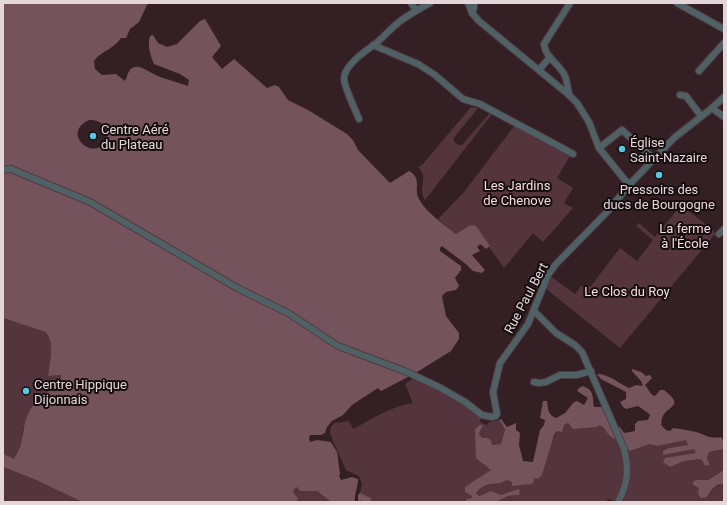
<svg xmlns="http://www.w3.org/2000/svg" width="727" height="505" viewBox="0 0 727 505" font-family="Roboto,sans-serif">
	<rect width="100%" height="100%" fill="#331f24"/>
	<g fill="#54353e">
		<path d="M 471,107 L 478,108 L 453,139 C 455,143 457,145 462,145 L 490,113 L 492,114 L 425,200 C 419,189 424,187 423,176 C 423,173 420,169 418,167 L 422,165 Z"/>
		<path d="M 515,125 L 571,154 L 557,178 L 573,188 L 564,203 L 573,208 L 543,242 L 533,233 L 504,268 L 489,247 L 490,246 L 470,225 L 456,234 L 438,219 L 464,192 Z"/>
		<path d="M 681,205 L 714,231 L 715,234 L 620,348 L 545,288 L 550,276 L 575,294 L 581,286 L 591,286 L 620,248 L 637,261 L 653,240 L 636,226 L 639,223 L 655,237 Z"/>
		<path d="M 3,318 L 45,332 C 56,343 49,362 48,376 L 61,375 L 61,379 L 56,386 L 42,396 L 36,404 L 23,429 L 22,441 L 14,460 L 3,454 Z"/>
		<path d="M 412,379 L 415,379 L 453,396 L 481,418 L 480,422 L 487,425 L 489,422 L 499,420 L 505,429 L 501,444 L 492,445 L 482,438 L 479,434 L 482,428 L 475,429 L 491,470 L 465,492 L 472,496 L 472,498 L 466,499 L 466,502 L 372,502 L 371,498 L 360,493 L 362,484 L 359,476 L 346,470 L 333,441 L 330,432 L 331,427 L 334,423 L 349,421 L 353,429 C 372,419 391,406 413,403 L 405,384 Z"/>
		<path d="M 568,423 L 570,426 L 600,424 L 605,426 L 611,438 L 615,436 C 626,462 627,471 617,499 L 615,501 L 608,499 L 606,502 L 496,502 L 508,496 L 519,495 L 518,489 L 501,495 L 491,491 L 479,496 L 476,493 C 489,478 494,488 507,480 L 512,482 L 512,486 L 523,484 L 528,484 L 535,478 L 542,475 C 547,459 550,430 568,423 Z"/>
		<path d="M 684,440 L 686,440 L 688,445 L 669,448 L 694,449 L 697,453 L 666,458 L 670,466 L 684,461 L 698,458 L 702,460 L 705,466 L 710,465 L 707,458 L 709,452 L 724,449 L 724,470 L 708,480 L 696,480 L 693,485 L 699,487 L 707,497 L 714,487 L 722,484 L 724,486 L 724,502 L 624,502 L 622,501 L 626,448 L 631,451 L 650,444 L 657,446 Z"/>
		<path d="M 3,467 L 91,502 L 3,502 L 8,492 L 3,501 Z"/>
		<path d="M 295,487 L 300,491 L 317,491 L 331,502 L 297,502 L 298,498 L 293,492 Z"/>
	</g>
	<g fill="#75535c" fill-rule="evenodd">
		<path d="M 3,3 L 148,3 L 139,22 L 130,29 L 126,38 L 121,38 C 114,49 101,51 94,61 L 95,69 L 102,75 L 116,74 L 125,81 C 128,75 128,68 135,67 C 141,66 145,70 150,72 C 162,79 175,81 188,86 L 189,80 L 180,74 L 154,64 C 150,55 147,45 150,36 L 153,35 L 158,43 L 167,47 L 177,44 L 200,21 L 205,19 L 221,46 L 212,57 L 222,69 L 234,59 L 267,88 L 275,85 L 279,87 L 288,100 L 308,110 L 347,134 L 353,140 L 358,150 L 390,183 L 409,171 C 423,179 413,189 419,199 C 426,213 444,224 456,234 L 470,225 L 476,226 L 490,246 L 486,249 L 480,244 L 477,247 L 480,251 L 472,255 L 485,270 L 482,273 L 473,271 L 467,265 L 442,246 L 440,248 L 440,251 L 461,266 L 461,270 L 455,278 L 459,286 L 456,290 L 446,292 L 442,296 L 446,316 L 459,333 L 459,339 L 451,351 L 414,374 L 381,391 L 378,388 L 352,405 L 343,415 L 332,421 L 327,427 L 325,433 L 321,435 L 310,435 L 309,439 L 310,442 L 317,440 L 331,442 L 337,452 L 340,474 L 339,476 L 341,480 L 352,477 L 358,479 C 358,488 354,493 355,502 L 331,502 L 317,491 L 300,491 L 296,487 L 293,492 L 298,498 L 297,502 L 83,502 L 36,480 L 3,467 L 3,454 L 14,459 C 17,453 21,446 22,439 C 24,430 24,421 29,412 C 35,399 52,391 61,379 L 61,375 L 48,376 C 49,362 56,343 45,332 L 3,318 ZM 89,120 C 100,119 110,127 106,139 C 97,164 59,134 89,120 Z"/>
		<path d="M 632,369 L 641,372 L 646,376 L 650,375 L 652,378 L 645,385 L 652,395 L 655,396 L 660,390 L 664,390 C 686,407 667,405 662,418 C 661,421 662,423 661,425 L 666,430 L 670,431 L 673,428 C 681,429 688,430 696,432 C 707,435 708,439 721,437 L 724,442 L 724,449 L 709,452 L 707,458 L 710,465 L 705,466 L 702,460 L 698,459 L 684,461 L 670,467 L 663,462 L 665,458 L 696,453 L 694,449 L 663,455 L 663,451 L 669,448 L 688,445 L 686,440 L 657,446 L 650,444 L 630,451 L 626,448 L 618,429 L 619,426 L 624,433 L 635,431 L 635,424 L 638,421 L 648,420 L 650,415 L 648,413 L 638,406 L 626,409 L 623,407 L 620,402 L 626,399 L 626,392 L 601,379 L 597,374 C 607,373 620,384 629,388 L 636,385 L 643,386 L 641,381 L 632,371 Z"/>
		<path d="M 583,386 C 595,391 592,396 594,407 L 603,407 L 615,436 L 615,439 C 607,437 607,428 600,425 L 596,427 L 573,429 L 568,423 L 564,425 L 562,432 L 557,431 L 554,435 L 542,475 L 538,479 L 535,478 L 532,484 L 512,486 L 512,482 L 507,480 C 494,488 489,478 476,493 L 479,496 L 491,491 L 501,495 L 518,489 L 520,491 L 519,495 L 508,496 L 496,502 L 466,502 L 466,499 L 472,498 L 472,496 L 465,492 L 465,487 L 491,470 L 476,458 L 475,429 L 480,425 L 483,425 L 479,434 L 482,438 L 487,438 L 491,440 L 492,445 L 501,444 L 505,429 L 499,420 L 501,419 L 507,427 L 516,423 L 516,430 L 520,433 L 519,445 L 523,461 L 533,462 L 540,430 L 544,425 L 545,420 L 540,418 L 543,401 L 547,401 C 548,409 548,415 556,418 L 565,413 L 574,402 L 577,401 L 584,405 L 588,398 L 577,391 L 579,388 Z"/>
		<path d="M 724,470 L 724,486 L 722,484 C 713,485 711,491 707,497 L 701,498 L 698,494 L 699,488 L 693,485 L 693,482 L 696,480 L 708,480 Z"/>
		<path d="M 360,493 L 371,498 L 372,502 L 358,502 L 358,495 Z"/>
	</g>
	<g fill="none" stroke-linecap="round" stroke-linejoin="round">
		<g stroke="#4f3c41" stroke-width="8">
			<g id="minor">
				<path d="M 411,3 L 416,10"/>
				<path d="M 468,3 L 472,13 L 479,21 L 569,95 L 577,103 L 589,122 L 599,148 L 629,185"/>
				<path d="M 677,3 L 724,29"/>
				<path d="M 472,13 L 474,8 L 474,3"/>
				<path d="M 373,45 L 418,64 L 435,75 L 463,99 L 480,104 L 566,150 L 573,154"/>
				<path d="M 539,70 L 550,57"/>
				<path d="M 699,71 L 724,43"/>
				<path d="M 569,95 C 568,89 567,81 565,76 C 560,64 545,58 544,44 L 570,3"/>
				<path d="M 680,95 L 686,96 L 701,116"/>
				<path d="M 712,108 L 724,117"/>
				<path d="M 359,119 C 355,109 345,89 344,79 C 344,66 365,51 374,45 C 383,38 390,29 399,22 C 408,15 419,9 430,3"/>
				<path d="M 599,148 L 622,130 L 654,159"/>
				<path d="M 3,170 L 11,169 L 90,202 L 239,289 L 288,313 L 338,346 L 407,372 L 439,387 L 465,402 L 482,415 L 492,417 L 496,416 L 497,414 L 493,392 L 500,363 L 528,324 L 548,275 L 556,264 L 608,211 L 629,185 L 674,138 L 712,108 L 724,97"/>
				<path d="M 719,234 L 724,229"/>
				<path d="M 534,311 L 556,333 L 575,345 L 582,352 L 624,449 C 629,470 628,483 618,502"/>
				<path d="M 534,382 L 539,383 L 546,382 L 560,375 L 577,375 L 591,371"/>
			</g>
		</g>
		<use href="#minor" stroke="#506165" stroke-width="6"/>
	</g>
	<g fill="#56c9e1" stroke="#150c0e" stroke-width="1.5">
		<circle cx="93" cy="136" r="4"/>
		<circle cx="622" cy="149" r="4"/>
		<circle cx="659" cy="175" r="4"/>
		<circle cx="26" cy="391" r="4"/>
	</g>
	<g text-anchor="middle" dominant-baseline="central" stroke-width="4" stroke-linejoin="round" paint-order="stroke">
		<g font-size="13" fill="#e5d6da" stroke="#150c0e" text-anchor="start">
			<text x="101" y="129">Centre Aéré<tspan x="101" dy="15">du Plateau</tspan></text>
			<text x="630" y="142">Église<tspan x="630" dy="15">Saint-Nazaire</tspan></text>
			<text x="659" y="189" text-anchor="middle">Pressoirs des<tspan x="659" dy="15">ducs de Bourgogne</tspan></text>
			<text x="34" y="384">Centre Hippique<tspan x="34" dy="15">Dijonnais</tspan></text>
		</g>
		<g font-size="13" fill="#f7dce2" stroke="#150c0e">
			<text x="517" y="185">Les Jardins<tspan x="517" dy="15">de Chenove</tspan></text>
			<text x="685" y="228">La ferme<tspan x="685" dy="15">à l'École</tspan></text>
			<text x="627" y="291">Le Clos du Roy</text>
		</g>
		<g font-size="13" fill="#e5d6da" stroke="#150c0e">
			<text transform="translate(526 298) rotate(-62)">Rue Paul Bert</text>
		</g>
	</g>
	<rect width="727" height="505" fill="none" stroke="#e5d6da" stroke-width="8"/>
</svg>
